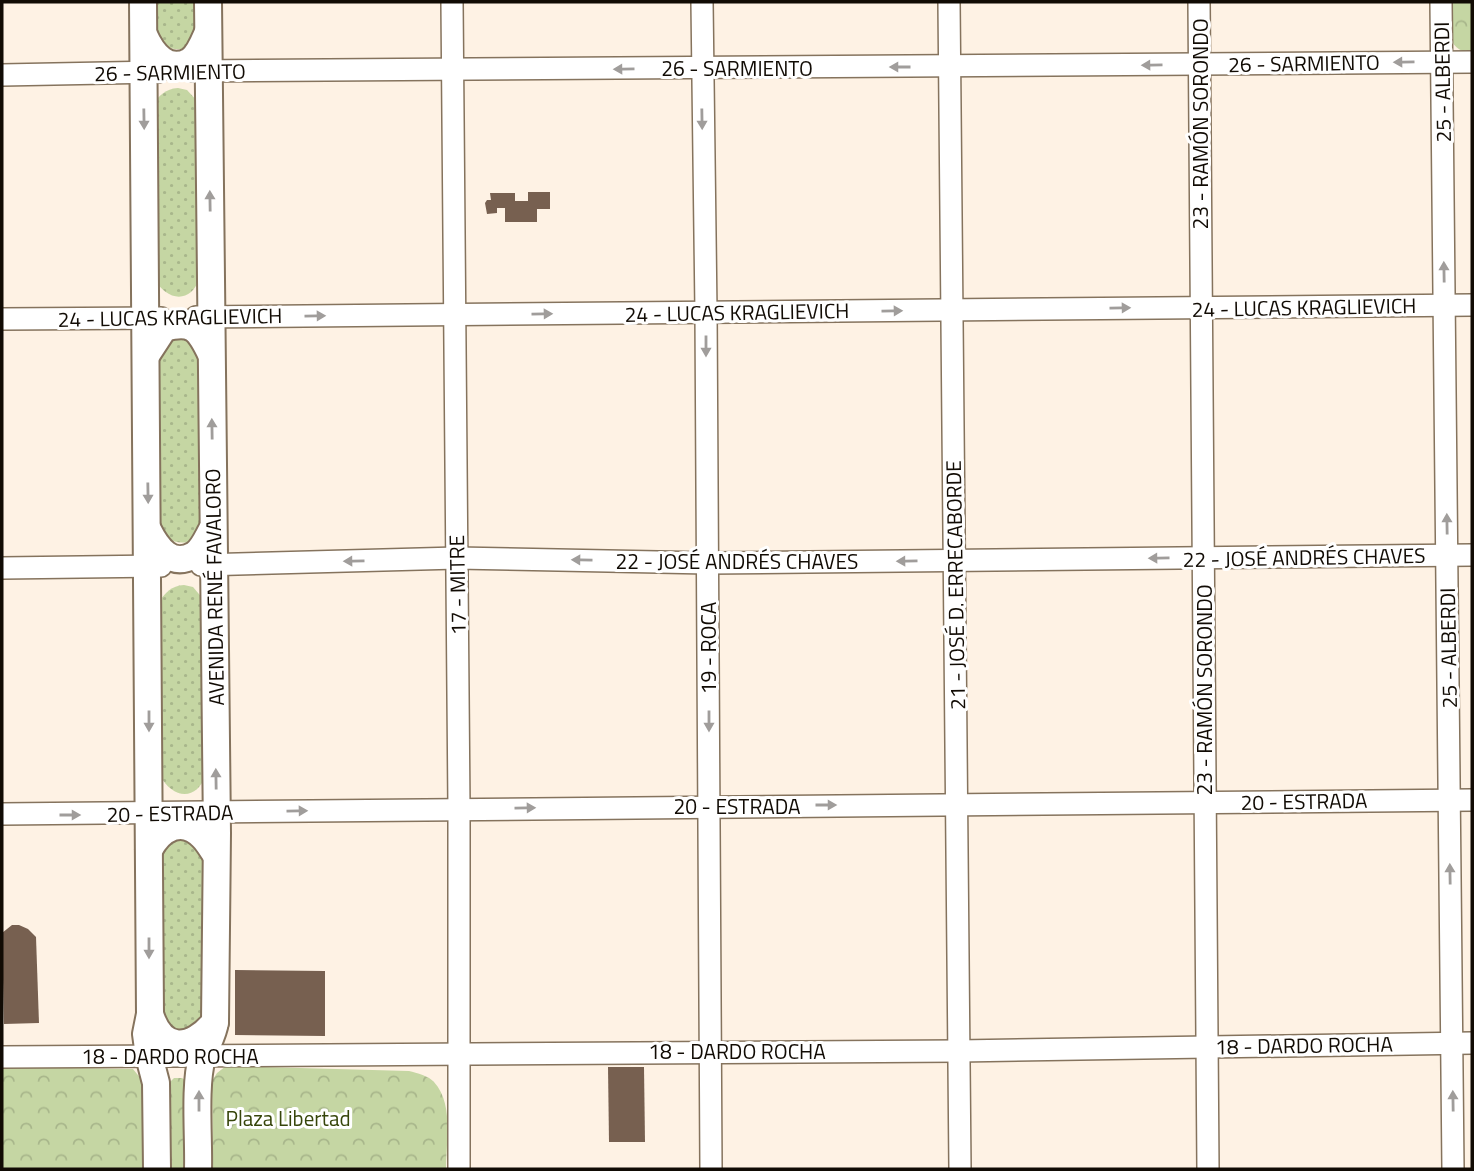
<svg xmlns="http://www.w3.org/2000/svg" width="1474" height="1171" viewBox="0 0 1474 1171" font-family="'Titillium Web',sans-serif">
	<defs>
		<pattern id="grass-dots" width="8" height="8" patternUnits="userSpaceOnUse" patternTransform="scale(1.75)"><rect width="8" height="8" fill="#c5d6a3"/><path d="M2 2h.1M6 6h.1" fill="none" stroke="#a8b68b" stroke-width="1.8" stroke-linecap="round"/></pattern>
		<pattern id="forest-crowns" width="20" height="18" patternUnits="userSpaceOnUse" patternTransform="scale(1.75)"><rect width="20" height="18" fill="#c5d6a3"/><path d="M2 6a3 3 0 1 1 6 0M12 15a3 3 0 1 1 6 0" fill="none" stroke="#a8b68b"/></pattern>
	</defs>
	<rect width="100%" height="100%" fill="#fef2e4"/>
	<g fill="url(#grass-dots)">
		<path d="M 153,2 L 199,2 L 199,31 L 189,48 C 174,52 158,47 153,30 C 151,22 153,10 153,2 Z"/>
		<path d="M 178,88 L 187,90 L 198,102 L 200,277 C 191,305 166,301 154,278 L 152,105 C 160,95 165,89 178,88 Z"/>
		<path d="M 182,335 L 202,350 L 204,524 L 193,541 C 174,546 168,539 157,525 L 156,352 L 163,342 Z"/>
		<path d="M 184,585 L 193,587 L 204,600 L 206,774 C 197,802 172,799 160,775 L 158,603 C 166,592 171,586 184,585 Z"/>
		<path d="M 183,835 L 204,849 L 205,1024 L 188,1036 L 163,1027 L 157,852 L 164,842 Z"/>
	</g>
	<g fill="url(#forest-crowns)">
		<path d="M 1449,2 L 1472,2 L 1472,53 C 1443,50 1450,25 1449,2 Z"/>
		<path d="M 226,1066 L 409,1071 C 417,1073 429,1076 434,1082 C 454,1104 446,1142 446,1169 L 213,1169 L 212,1081 L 217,1073 Z"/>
		<path d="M 2,1067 L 133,1069 L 146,1085 L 145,1169 L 2,1169 Z"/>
		<path d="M 174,1078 L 182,1078 L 188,1082 L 189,1169 L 168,1169 L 169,1083 Z"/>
	</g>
	<g fill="#776050">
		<path d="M 528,192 L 550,192 L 550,209 L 537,209 L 537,222 L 505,222 L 505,208 L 497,208 L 497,213 L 487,214 L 485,203 L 487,200 L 491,200 L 490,193 L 515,193 L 515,201 L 528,201 Z"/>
		<path d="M 12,925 L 19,925 L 28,929 L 36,937 L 39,1023 L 4,1024 L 2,933 Z"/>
		<path d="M 235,970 L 325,971 L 325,1036 L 235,1035 Z"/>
		<path d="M 608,1067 L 644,1067 L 645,1142 L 609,1142 Z"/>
	</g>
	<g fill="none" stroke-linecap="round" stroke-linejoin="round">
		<g stroke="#85735d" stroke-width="24">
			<g id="minor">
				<path d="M 452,2 L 459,809 L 459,1169"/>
				<path d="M 702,2 L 706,312 L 711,1169"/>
				<path d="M 949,2 L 960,1169"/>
				<path d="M 1199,2 L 1208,1169"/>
				<path d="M 1441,2 L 1453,1169"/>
				<path d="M 193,71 L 1472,62"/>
				<path d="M 2,75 L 158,72"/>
				<path d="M 196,317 L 1472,305"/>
				<path d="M 2,319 L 161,318"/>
				<path d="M 201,565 L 457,558 L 708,563 L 1472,555"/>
				<path d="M 2,568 L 161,566"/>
				<path d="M 2,814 L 1472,800"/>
				<path d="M 2,1057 L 959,1051 L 1472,1043"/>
			</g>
		</g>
		<g stroke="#85735d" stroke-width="30">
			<g id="major">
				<path d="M 143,2 L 150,1014 L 146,1034 L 149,1056 L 156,1083 L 157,1169"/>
				<path d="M 144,35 C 152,53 167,74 190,61 C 199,55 204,41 208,32"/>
				<path d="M 147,354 L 164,328 C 193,320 199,329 211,354"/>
				<path d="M 148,530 C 157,548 171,568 194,555 C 203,550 208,536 213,528"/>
				<path d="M 149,850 C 160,829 182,815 203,837 C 208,842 212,849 216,855"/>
				<path d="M 150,1014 C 162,1053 191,1051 215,1022"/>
				<path d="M 198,1169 C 199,1139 194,1085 202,1058 C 206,1045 213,1036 215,1022 L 217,833 L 208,2"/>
			</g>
		</g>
		<use href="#minor" stroke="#fff" stroke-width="21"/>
		<use href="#major" stroke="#fff" stroke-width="26"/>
	</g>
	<defs><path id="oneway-solid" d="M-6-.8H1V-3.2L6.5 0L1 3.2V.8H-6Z" transform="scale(1.75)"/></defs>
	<g fill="#a09d9b">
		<use href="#oneway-solid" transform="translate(1404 62) rotate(179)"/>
		<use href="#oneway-solid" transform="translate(1152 65) rotate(179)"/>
		<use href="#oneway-solid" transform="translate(900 67) rotate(180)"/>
		<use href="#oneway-solid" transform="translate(624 69) rotate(179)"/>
		<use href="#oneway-solid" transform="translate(144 119) rotate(89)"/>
		<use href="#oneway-solid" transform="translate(702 119) rotate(89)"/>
		<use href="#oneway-solid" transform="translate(210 201) rotate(-91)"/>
		<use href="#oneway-solid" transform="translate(1444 272) rotate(-91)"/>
		<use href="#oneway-solid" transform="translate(1120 308) rotate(-1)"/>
		<use href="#oneway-solid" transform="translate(892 311) rotate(-1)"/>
		<use href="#oneway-solid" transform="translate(542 314) rotate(-1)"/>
		<use href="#oneway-solid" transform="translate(315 316) rotate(-1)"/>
		<use href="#oneway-solid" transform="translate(706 346) rotate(90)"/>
		<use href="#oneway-solid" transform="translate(212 429) rotate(-91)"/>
		<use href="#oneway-solid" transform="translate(148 493) rotate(89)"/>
		<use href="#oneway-solid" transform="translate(1447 524) rotate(-91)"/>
		<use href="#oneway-solid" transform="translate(1159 558) rotate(179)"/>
		<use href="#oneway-solid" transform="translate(582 560) rotate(-179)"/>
		<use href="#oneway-solid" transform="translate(354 561) rotate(179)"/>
		<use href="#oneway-solid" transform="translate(907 561) rotate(179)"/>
		<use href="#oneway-solid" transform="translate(149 721) rotate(90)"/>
		<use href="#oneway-solid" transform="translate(709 721) rotate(90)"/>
		<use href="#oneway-solid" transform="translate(216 779) rotate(-91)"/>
		<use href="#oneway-solid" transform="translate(826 805)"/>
		<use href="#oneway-solid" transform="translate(525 808) rotate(-1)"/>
		<use href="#oneway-solid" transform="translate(297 811) rotate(-1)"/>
		<use href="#oneway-solid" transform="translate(70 815)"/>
		<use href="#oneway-solid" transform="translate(1450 874) rotate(-91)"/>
		<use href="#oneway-solid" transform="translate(149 948) rotate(90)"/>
		<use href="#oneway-solid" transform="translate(199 1101) rotate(-90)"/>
		<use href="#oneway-solid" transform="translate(1453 1101) rotate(-91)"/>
	</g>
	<g text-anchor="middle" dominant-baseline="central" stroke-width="6" stroke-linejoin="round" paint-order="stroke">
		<g font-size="21" fill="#110b04" stroke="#fff">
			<text transform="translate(1304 63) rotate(-1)">26 - SARMIENTO</text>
			<text x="737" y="68">26 - SARMIENTO</text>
			<text transform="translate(170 72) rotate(-1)">26 - SARMIENTO</text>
			<text transform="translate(1442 82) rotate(-91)">25 - ALBERDI</text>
			<text transform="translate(1200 124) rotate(-90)">23 - RAMÓN SORONDO</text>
			<text transform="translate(1304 307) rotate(-1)">24 - LUCAS KRAGLIEVICH</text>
			<text transform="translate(737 312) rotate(-1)">24 - LUCAS KRAGLIEVICH</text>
			<text transform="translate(170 317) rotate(-1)">24 - LUCAS KRAGLIEVICH</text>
			<text transform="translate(1304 557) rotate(-1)">22 - JOSÉ ANDRÉS CHAVES</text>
			<text x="737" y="561">22 - JOSÉ ANDRÉS CHAVES</text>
			<text transform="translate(457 585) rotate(-91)">17 - MITRE</text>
			<text transform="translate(955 585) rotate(-91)">21 - JOSÉ D. ERRECABORDE</text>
			<text transform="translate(214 587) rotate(-91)">AVENIDA RENÉ FAVALORO</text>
			<text transform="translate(708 648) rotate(-90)">19 - ROCA</text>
			<text transform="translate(1448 648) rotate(-91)">25 - ALBERDI</text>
			<text transform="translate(1204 690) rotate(-90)">23 - RAMÓN SORONDO</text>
			<text transform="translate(1304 801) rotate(-1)">20 - ESTRADA</text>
			<text x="737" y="806">20 - ESTRADA</text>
			<text transform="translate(170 813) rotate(-1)">20 - ESTRADA</text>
			<text transform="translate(1304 1045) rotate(-1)">18 - DARDO ROCHA</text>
			<text x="737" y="1051">18 - DARDO ROCHA</text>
			<text x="170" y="1056">18 - DARDO ROCHA</text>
		</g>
		<g font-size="21" fill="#36450a" stroke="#fff">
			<text x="288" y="1118">Plaza Libertad</text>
		</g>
	</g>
	<rect width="1474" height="1171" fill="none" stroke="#110b04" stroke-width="7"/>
</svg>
